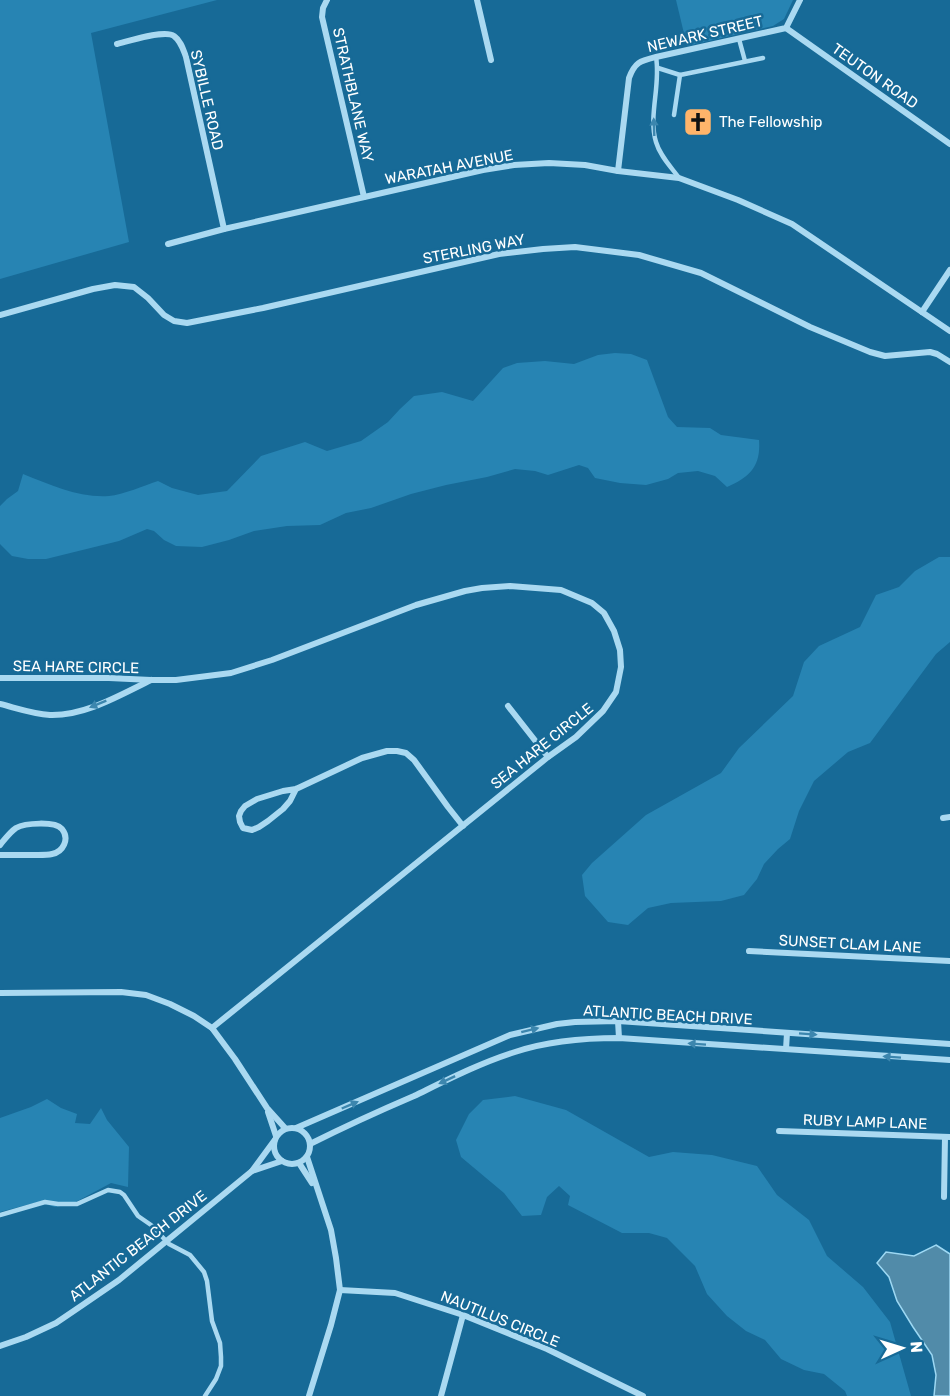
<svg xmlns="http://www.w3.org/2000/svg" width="950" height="1396" viewBox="0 0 950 1396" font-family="Rubik,sans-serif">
	<rect width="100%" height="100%" fill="#176a97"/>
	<g fill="#2784b3">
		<path d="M 0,0 L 217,0 L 91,33 L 129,242 L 0,279 Z"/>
		<path d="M 676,0 L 793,0 L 784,19 L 773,26 L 687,46 Z"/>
		<path d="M 615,353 L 631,354 L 647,360 L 668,417 L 677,427 L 710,428 L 721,435 L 759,440 C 761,466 750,477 727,487 L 715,476 L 698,471 L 678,473 L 668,479 L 646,485 L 620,483 L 595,478 L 588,468 L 579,465 L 548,475 L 535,471 L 515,469 L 487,477 L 446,485 L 411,494 L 371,508 L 346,513 L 320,525 L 287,526 L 254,531 L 229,540 L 202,547 L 176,546 L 164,540 L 154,531 L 147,529 L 119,541 L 46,559 L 28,559 L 12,556 L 0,544 L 0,506 L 7,499 L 18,491 L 23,474 C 51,485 79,498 109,496 C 123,495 145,485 158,481 L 172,488 L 198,495 L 227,491 L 261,456 L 305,442 L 327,451 L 361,441 L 388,422 L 400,409 L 414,396 L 442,392 L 473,401 L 503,368 L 517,363 L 545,361 L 574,364 L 598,355 Z"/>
		<path d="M 939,557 L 950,557 L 950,642 L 936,654 L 870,743 L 848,752 L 814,781 L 799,811 L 790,839 L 778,849 L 764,864 L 757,879 L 744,895 L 721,901 L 671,903 L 648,908 L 628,925 L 608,922 L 585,896 L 582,875 L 592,863 L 646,815 L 721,773 L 739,748 L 793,696 L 804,662 L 819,646 L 860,627 L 876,595 L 899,587 L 915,571 Z"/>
		<path d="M 515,1096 L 566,1110 L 649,1157 L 673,1152 L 712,1155 L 757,1166 L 777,1195 L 809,1220 L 827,1256 L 863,1287 L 890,1322 L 911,1396 L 847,1396 L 845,1391 L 824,1374 L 804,1370 L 781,1359 L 765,1340 L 746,1331 L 727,1316 L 707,1294 L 695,1266 L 667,1238 L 649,1233 L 622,1233 L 568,1205 L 570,1196 L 559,1186 L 547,1197 L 541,1215 L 522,1216 L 504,1193 L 461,1157 L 456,1140 L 469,1114 L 483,1100 Z"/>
		<path d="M 47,1099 L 61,1108 L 77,1114 L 75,1123 L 90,1124 L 101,1108 L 107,1120 L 129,1147 L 128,1187 L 111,1183 L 72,1204 L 55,1207 L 38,1202 L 0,1212 L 0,1118 L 31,1107 Z"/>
	</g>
	<path fill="#518ba9" stroke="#9dd8f3" stroke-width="1.5" d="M 936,1245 L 950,1254 L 950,1396 L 934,1396 L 936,1375 L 932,1355 L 913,1327 L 897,1301 L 889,1277 L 877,1263 L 886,1252 L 914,1256 Z"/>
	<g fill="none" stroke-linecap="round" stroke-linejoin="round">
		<g stroke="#aad9f1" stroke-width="4.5">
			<path d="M 739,39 L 745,61"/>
			<path d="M 656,57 C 661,85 648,116 656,142 C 660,156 671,167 679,178"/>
			<path d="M 658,68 L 680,75"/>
			<path d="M 674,115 L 680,75 L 763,58"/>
			<path d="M 0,1215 L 45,1202 L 58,1204 L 77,1204 L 108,1190 L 120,1192 L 124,1195 L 138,1216 L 151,1225 L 169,1244 L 190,1255 L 204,1272 L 207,1281 L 212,1321 L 220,1343 L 221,1357 L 221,1366 L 216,1379 L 205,1396"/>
		</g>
		<g stroke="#aad9f1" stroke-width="6">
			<path d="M 327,0 L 323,8 L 322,17 L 364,197"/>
			<path d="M 477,0 L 491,60"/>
			<path d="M 786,28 L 950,144"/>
			<path d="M 117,44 C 129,41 165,29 174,36 C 181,41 183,49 186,57 L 224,229"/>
			<path d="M 618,171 L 629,78 C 635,62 640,61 656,57 L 786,28 L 800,0"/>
			<path d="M 168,244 L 224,229 L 483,170 L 514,165 L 549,163 L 585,165 L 618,171 L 679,178 L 738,200 L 792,224 L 950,331"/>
			<path d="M 922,312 L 950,270"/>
			<path d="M 0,315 L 93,289 L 115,285 L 134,287 L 148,298 L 164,315 L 174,321 L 187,323 L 263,308 L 499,254 L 543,249 L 575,247 L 639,255 L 701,273 L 810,327 L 870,352 L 885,356 L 930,352 L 937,354 L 950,362"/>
			<path d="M 0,678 L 109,678 L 151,680 L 176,680 L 231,673 L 272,660 L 416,605 L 465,591 L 482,588 L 510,586 L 561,590 L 592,603 L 604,613 L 614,631 L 620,650 L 621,667 L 616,692 L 603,711 L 576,737 L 548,757 L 212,1028 L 235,1059 L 267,1108 L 285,1128"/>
			<path d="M 0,704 C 16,708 33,714 50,715 C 85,716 120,695 151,680"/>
			<path d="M 508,706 L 548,757"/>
			<path d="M 296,789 L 290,801 L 283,809 L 268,821 L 259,827 L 252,830 L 243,828 L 240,822 L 239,816 L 241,811 L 245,806 L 257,799 L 283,791 L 296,789 L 362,758 L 387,751 L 397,751 L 406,753 L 414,760 L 448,807 L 463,826"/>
			<path d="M 943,818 L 950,817"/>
			<path d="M 0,845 C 5,839 10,832 16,828 C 25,823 55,821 62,829 C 70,839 63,852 52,854 C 48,855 42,855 38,855 C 25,855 13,855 0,855"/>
			<path d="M 749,951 L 950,961"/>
			<path d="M 0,993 L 121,992 L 146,995 L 170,1004 L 194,1016 L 212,1028"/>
			<path d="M 618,1021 L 619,1038"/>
			<path d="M 786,1049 L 787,1033"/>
			<path d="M 268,1112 L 276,1136"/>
			<circle cx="292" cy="1146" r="18"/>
			<path d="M 296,1128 L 510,1035 L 557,1024 L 575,1022 L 618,1021 L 950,1044"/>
			<path d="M 779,1131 L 950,1137"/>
			<path d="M 310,1144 C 344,1127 379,1111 414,1096 C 447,1080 480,1063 515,1052 C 548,1041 583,1038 619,1038 L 950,1060"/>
			<path d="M 307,1157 L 331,1230 L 336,1258 L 340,1290 L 331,1325 L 309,1396"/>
			<path d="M 299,1163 L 312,1183"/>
			<path d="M 252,1171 L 282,1161"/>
			<path d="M 944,1197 L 945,1137"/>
			<path d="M 340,1290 L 395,1293 L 463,1315 L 547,1349 L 643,1396"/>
			<path d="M 0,1346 L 26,1337 L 56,1323 L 84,1304 L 119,1280 L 252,1171 L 274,1141"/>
			<path d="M 441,1396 L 463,1315"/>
		</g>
	</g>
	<defs><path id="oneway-solid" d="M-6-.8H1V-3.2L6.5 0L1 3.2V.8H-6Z" transform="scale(1.5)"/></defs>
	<g fill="#3c86ae">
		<use href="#oneway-solid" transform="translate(654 127) rotate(-92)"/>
		<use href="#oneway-solid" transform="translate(98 704) rotate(158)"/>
		<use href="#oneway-solid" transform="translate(530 1030) rotate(-14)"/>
		<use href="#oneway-solid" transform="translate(808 1034) rotate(4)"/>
		<use href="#oneway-solid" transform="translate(697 1044) rotate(-176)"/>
		<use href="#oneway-solid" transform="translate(892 1057) rotate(-176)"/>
		<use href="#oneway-solid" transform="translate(447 1080) rotate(155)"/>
		<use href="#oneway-solid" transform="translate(350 1105) rotate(-23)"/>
	</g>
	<defs>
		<g id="church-square" transform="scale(1.5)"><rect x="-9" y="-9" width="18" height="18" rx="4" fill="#ffb46a" stroke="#176a97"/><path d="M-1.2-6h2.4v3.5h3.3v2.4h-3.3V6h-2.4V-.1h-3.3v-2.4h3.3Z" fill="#111"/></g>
	</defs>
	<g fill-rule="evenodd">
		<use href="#church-square" x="698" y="122"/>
	</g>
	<g text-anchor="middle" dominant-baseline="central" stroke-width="5" stroke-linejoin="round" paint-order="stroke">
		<g font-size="15" fill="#fff" stroke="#176a97">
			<text transform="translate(705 34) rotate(-13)">NEWARK STREET</text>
			<text transform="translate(875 76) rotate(35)">TEUTON ROAD</text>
			<text transform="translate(353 95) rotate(77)">STRATHBLANE WAY</text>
			<text transform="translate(207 100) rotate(77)">SYBILLE ROAD</text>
			<text transform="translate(449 167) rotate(-11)">WARATAH AVENUE</text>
			<text transform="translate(474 249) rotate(-11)">STERLING WAY</text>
			<text transform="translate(76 667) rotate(1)">SEA HARE CIRCLE</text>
			<text transform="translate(542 746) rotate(-39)">SEA HARE CIRCLE</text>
			<text transform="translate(850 944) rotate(3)">SUNSET CLAM LANE</text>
			<text transform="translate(668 1015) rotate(3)">ATLANTIC BEACH DRIVE</text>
			<text transform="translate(865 1122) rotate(2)">RUBY LAMP LANE</text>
			<text transform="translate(138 1246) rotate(-38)">ATLANTIC BEACH DRIVE</text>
			<text transform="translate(500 1319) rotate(22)">NAUTILUS CIRCLE</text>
		</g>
		<g font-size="15" fill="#fff" stroke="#176a97" text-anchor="start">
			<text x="719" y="122">The Fellowship</text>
		</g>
	</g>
	<g transform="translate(902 1348) rotate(86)" stroke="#176a97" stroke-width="4.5" paint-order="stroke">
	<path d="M0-4.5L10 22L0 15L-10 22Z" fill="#ffffff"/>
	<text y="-9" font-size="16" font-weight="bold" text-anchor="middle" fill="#ffffff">N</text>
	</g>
</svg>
